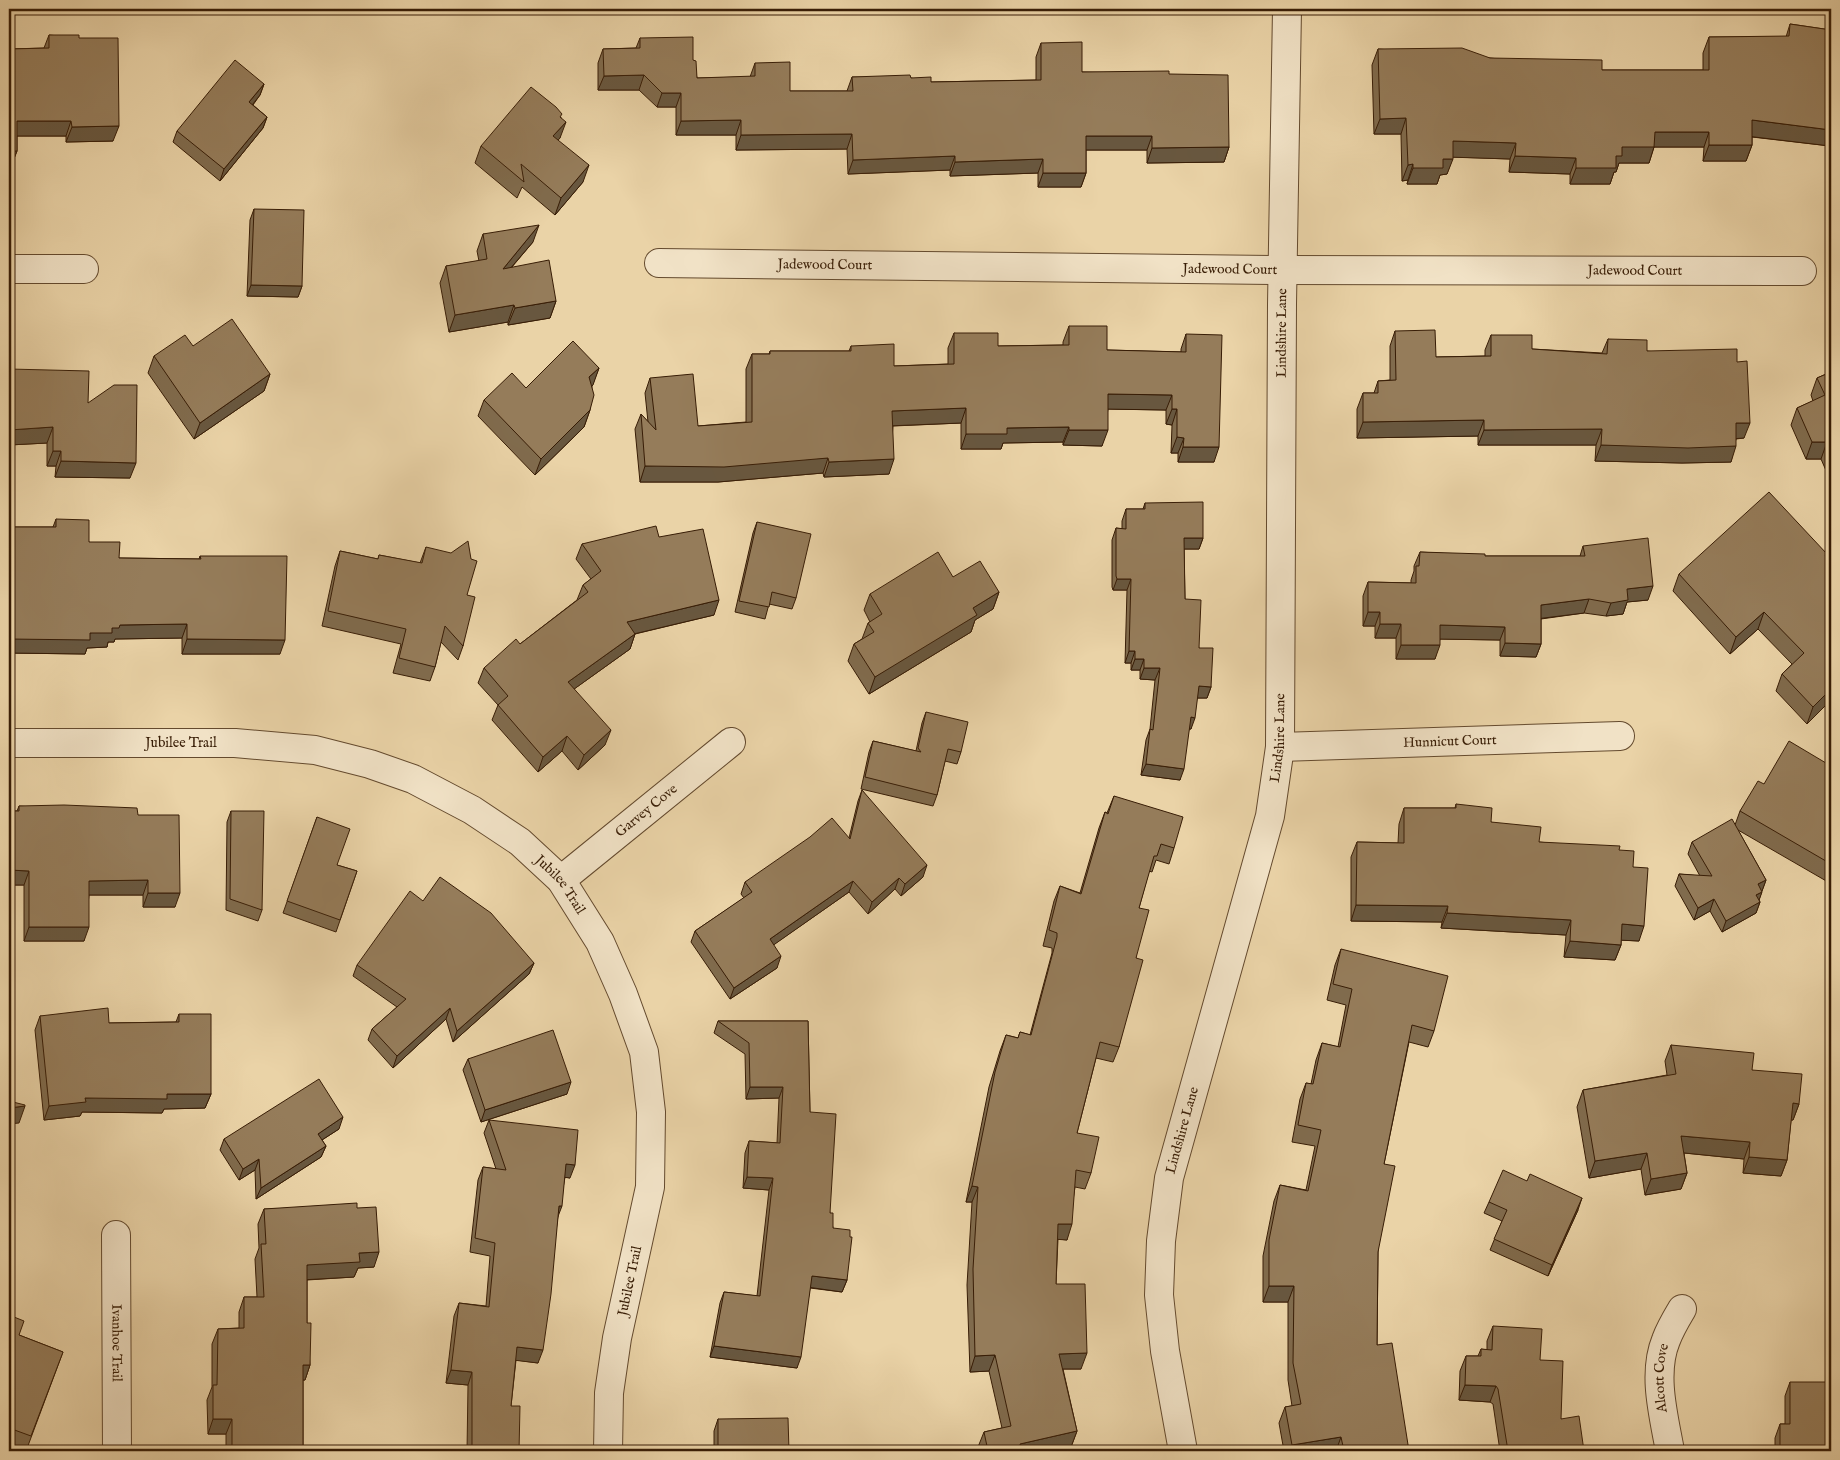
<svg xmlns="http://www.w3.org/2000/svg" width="1840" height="1460" viewBox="0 0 1840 1460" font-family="'IM FELL English',serif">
	<rect width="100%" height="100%" fill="#ead3a7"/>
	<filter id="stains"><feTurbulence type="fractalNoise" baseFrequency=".004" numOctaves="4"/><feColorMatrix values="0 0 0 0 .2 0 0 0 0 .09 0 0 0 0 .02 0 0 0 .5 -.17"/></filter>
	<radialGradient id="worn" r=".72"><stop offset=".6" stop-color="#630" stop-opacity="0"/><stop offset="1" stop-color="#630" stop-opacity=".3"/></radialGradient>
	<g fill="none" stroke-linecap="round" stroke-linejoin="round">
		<g stroke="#644a2e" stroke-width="30">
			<g id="minor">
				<path id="s1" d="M 659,263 L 1283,270 L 1802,271"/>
				<path d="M 9,269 L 84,269"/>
				<path id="s2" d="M 9,743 L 235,743 L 315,750 L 370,764 L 413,779 L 472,810 L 520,842 L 561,880 L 600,942 L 623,994 L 644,1052 L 651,1112 L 650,1187 L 617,1338 L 609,1393 L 608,1451"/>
				<path id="s3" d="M 1280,747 L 1620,736"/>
				<path id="s4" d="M 561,880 L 731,742"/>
				<path id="s5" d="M 116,1235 L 117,1451"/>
				<path id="s6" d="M 1183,1451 L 1165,1351 L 1159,1295 L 1161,1241 L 1169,1178 L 1270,816 L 1280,747 L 1282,304 L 1287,9"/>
				<path id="s7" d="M 1670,1451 C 1664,1417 1652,1374 1666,1340 C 1670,1329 1676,1319 1682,1309"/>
			</g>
		</g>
		<use href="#minor" stroke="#f1e2c6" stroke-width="28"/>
	</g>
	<g fill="#806b4d" stroke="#381d06">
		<path d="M 1790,24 L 1831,30 L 1831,143 L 1830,146 L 1752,137 L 1752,145 L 1746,161 L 1703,161 L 1704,147 L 1654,147 L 1649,163 L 1619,163 L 1616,172 L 1614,172 L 1610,184 L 1570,184 L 1570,174 L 1509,172 L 1510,159 L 1453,157 L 1447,174 L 1440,175 L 1437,184 L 1407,184 L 1408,180 L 1402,181 L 1401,134 L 1374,134 L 1372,65 L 1378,49 L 1490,58 L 1602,70 L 1703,70 L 1703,53 L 1709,37 L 1786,37 Z"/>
		<path d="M 49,35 L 79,38 L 113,141 L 66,142 L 66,136 L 17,136 L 17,151 L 11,166 L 9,49 L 44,48 Z"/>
		<path d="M 640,38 L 693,60 L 697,78 L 750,77 L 755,63 L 790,91 L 847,91 L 852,77 L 911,78 L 931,82 L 1036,80 L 1036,57 L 1041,43 L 1082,72 L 1169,74 L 1229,147 L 1224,162 L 1147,163 L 1147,150 L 1086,150 L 1086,173 L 1081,187 L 1038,187 L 1038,173 L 950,176 L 950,170 L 848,174 L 847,149 L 736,150 L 736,135 L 676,135 L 676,107 L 657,107 L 639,90 L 598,90 L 598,63 L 603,49 L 636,48 Z"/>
		<path d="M 264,84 L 260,95 L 253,105 L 267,117 L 263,128 L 220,181 L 173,142 L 177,131 Z"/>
		<path d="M 561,117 L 560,138 L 558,140 L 583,182 L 555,215 L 522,187 L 517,198 L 475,163 L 481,146 Z"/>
		<path d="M 254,209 L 302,286 L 298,297 L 247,296 L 250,220 Z"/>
		<path d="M 483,234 L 533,242 L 512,267 L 556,301 L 550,318 L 508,325 L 508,322 L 449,332 L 440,283 L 446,266 L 479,261 L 477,251 Z"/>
		<path d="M 1069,326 L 1107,350 L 1181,352 L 1181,349 L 1186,334 L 1214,462 L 1178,462 L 1178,453 L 1171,453 L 1172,425 L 1166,424 L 1166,410 L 1108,409 L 1102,446 L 1063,445 L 1063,442 L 1003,443 L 1001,449 L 961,449 L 961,423 L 893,426 L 889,474 L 824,477 L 823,473 L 718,482 L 640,482 L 635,429 L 641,414 L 648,422 L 645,393 L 650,378 L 698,426 L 746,422 L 746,369 L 752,354 L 769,354 L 770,351 L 849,351 L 851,346 L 894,366 L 948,364 L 948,348 L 954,333 L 998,346 L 1063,345 L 1063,342 Z"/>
		<path d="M 1395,331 L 1436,357 L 1485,356 L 1485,350 L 1491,335 L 1532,349 L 1602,353 L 1608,339 L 1647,351 L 1737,362 L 1744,438 L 1736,439 L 1731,462 L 1682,463 L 1595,461 L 1596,445 L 1478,445 L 1478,436 L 1357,438 L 1357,409 L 1363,393 L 1374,393 L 1378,381 L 1390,380 L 1390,346 Z"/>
		<path d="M 193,346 L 270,374 L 264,391 L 194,439 L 148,373 L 154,356 Z"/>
		<path d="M 599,368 L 592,386 L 590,410 L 584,427 L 535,475 L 478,416 L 484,400 Z"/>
		<path d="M 1831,372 L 1831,482 L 1821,459 L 1806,459 L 1791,425 L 1797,408 L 1813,401 L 1811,395 L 1817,378 Z"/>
		<path d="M 88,403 L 130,478 L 55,477 L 56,466 L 47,466 L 47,443 L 9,445 Z"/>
		<path d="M 1145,503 L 1203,538 L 1199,549 L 1184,549 L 1185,599 L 1199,648 L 1211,687 L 1207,698 L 1197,698 L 1191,729 L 1189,729 L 1180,780 L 1141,775 L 1146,740 L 1150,729 L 1155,680 L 1140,679 L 1140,670 L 1131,670 L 1131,663 L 1125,663 L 1127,590 L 1113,590 L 1112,587 L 1112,540 L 1116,528 L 1122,529 L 1122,521 L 1126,509 L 1143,509 Z"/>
		<path d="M 56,519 L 89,542 L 119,558 L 199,559 L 200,556 L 280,654 L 182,654 L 182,638 L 115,639 L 114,642 L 108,642 L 107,647 L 87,648 L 85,654 L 9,653 L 9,527 L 53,527 Z"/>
		<path d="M 757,522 L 796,598 L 792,609 L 769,604 L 765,619 L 735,612 L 753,533 Z"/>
		<path d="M 659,537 L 714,615 L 635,634 L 630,649 L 574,689 L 605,745 L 578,770 L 562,751 L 538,772 L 492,720 L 498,705 L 478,683 L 484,668 L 520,644 L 577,600 L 583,585 L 591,579 L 576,559 L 582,544 Z"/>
		<path d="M 1583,546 L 1648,600 L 1627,602 L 1623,614 L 1606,616 L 1584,613 L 1541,619 L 1541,644 L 1536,657 L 1500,656 L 1500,640 L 1440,639 L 1435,659 L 1396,659 L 1396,638 L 1375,638 L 1375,626 L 1363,626 L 1363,596 L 1368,582 L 1411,583 L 1411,580 L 1414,571 L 1414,566 L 1420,552 L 1485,556 L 1580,556 Z"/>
		<path d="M 426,547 L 467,595 L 463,646 L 458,660 L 441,642 L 435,667 L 430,681 L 393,673 L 401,644 L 322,626 L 335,566 L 340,551 L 378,559 L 379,555 L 420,563 Z"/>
		<path d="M 1826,556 L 1831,700 L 1807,724 L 1776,691 L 1782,674 L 1792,664 L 1758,629 L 1730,654 L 1673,591 L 1679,574 Z"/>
		<path d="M 953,577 L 999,592 L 993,609 L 975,620 L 971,632 L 869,694 L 848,661 L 854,644 L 862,639 L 868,623 L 870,622 L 864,610 L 870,594 Z"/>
		<path d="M 926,712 L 961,752 L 957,764 L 945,761 L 937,795 L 933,806 L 861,789 L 869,752 L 873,741 L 916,751 L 922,723 Z"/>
		<path d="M 1831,766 L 1831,876 L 1828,882 L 1738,830 L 1766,880 L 1762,891 L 1759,900 L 1760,902 L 1756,913 L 1722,932 L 1710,911 L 1694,920 L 1675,886 L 1679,874 L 1700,876 L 1688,854 L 1692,842 L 1735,825 L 1740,811 L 1764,784 Z"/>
		<path d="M 862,790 L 923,877 L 901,896 L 895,889 L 868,914 L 849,892 L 773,945 L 777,968 L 730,999 L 691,942 L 695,931 L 744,898 L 741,894 L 745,882 L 849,838 L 858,801 Z"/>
		<path d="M 1114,796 L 1174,848 L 1169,864 L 1156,860 L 1152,872 L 1149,871 L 1139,908 L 1136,958 L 1119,1047 L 1113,1062 L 1096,1058 L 1077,1133 L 1091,1173 L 1085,1189 L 1075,1187 L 1067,1240 L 1058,1239 L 1056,1284 L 1081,1369 L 1063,1369 L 1077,1431 L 1071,1447 L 1051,1451 L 979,1451 L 978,1447 L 984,1432 L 1002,1428 L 989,1371 L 970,1372 L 967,1285 L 972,1202 L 966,1202 L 989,1087 L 1000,1051 L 1006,1035 L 1018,1038 L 1020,1032 L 1030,1035 L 1052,953 L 1052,948 L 1043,946 L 1054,901 L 1060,886 L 1080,893 L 1099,828 L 1105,812 L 1107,813 Z"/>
		<path d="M 1456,804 L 1491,822 L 1539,842 L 1619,850 L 1633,867 L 1639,941 L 1621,940 L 1621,945 L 1615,960 L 1564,957 L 1566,935 L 1441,928 L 1442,922 L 1351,921 L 1351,857 L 1357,842 L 1398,843 L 1399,824 L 1404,808 L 1455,808 Z"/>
		<path d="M 19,806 L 138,815 L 175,907 L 143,907 L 143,895 L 89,895 L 84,941 L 24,941 L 24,885 L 9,885 L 9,811 L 17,811 Z"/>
		<path d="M 231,811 L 262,910 L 258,921 L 226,910 L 227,822 Z"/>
		<path d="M 317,817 L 337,865 L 357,871 L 336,932 L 283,913 Z"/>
		<path d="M 423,901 L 534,963 L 529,974 L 453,1042 L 446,1019 L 393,1068 L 368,1040 L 372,1029 L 397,1007 L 353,976 L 357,965 Z"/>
		<path d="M 1341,949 L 1434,1031 L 1428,1047 L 1409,1042 L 1384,1164 L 1378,1252 L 1377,1345 L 1409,1451 L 1284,1451 L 1279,1423 L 1285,1407 L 1292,1406 L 1288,1380 L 1288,1302 L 1263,1302 L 1263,1256 L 1274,1201 L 1280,1185 L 1306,1190 L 1315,1146 L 1292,1142 L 1300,1099 L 1306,1083 L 1311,1084 L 1316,1060 L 1322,1043 L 1338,1047 L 1346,1005 L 1327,1000 L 1335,965 Z"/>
		<path d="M 179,1014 L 211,1094 L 205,1108 L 164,1109 L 162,1113 L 82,1112 L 80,1116 L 44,1120 L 35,1030 L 40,1016 L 109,1023 L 176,1022 Z"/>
		<path d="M 718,1021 L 808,1021 L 810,1112 L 833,1228 L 847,1280 L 842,1292 L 810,1288 L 797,1368 L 710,1357 L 720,1303 L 724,1292 L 757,1296 L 769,1190 L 743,1188 L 745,1153 L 749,1141 L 777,1143 L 779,1098 L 746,1099 L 745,1054 L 714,1033 Z"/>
		<path d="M 1671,1045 L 1752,1070 L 1799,1104 L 1793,1120 L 1791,1120 L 1787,1160 L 1781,1176 L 1743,1173 L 1744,1159 L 1684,1153 L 1687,1173 L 1681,1189 L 1645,1195 L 1641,1169 L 1589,1178 L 1577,1107 L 1583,1090 L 1667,1075 L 1665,1061 Z"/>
		<path d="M 468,1059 L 567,1094 L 481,1122 L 463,1070 Z"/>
		<path d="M 489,1120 L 570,1178 L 565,1177 L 558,1216 L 538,1363 L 516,1360 L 511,1406 L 519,1451 L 467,1451 L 468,1385 L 446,1383 L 454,1316 L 459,1303 L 486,1306 L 490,1256 L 470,1252 L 478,1180 L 483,1167 L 496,1169 L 484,1133 Z"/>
		<path d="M 339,1129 L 322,1140 L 326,1146 L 321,1157 L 256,1199 L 255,1170 L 239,1180 L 220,1150 L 224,1139 Z"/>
		<path d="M 1527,1181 L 1578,1210 L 1548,1276 L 1490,1250 L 1502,1221 L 1484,1213 L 1489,1202 Z"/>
		<path d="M 357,1208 L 374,1267 L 358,1268 L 354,1277 L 307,1280 L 307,1323 L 310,1365 L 305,1380 L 303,1380 L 303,1451 L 226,1451 L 226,1434 L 208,1434 L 207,1400 L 212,1387 L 212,1344 L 218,1329 L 239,1328 L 239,1312 L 244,1297 L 257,1297 L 255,1259 L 259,1248 L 258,1224 L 264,1209 Z"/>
		<path d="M 9,1315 L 19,1335 L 63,1352 L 26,1451 L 21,1451 L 9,1447 Z"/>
		<path d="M 1493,1326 L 1540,1360 L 1561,1419 L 1584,1451 L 1500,1451 L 1493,1404 L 1490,1402 L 1459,1400 L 1460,1371 L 1466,1356 L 1478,1356 L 1481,1349 L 1487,1350 L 1487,1341 Z"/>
		<path d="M 1790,1382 L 1831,1451 L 1775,1451 L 1775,1438 L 1780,1424 L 1785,1424 L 1785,1396 Z"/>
		<path d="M 718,1419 L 789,1451 L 714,1451 L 714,1431 Z"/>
	</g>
	<g fill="#68573f" stroke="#381d06">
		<path d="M 644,75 L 639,90 L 598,90 L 604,76 Z"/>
		<path d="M 264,84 L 260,95 L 245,114 L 249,102 Z"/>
		<path d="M 662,93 L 681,93 L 676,107 L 657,107 Z"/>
		<path d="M 267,117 L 263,128 L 220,181 L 224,169 Z"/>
		<path d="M 1406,118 L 1401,134 L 1374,134 L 1380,119 Z"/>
		<path d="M 741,120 L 736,135 L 676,135 L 681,121 Z"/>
		<path d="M 1752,120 L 1831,130 L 1831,143 L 1830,146 L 1746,136 Z"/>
		<path d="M 17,121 L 71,121 L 66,136 L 11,136 Z"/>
		<path d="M 566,122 L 560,138 L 547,153 L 553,136 Z"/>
		<path d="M 119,126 L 113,141 L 66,142 L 72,127 Z"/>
		<path d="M 1655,132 L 1709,132 L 1704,147 L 1654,147 L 1649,163 L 1619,163 L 1616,172 L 1614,172 L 1610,184 L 1570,184 L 1576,168 L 1616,156 L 1622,147 Z"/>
		<path d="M 852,134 L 847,149 L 736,150 L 741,135 Z"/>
		<path d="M 1086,136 L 1152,136 L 1147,150 L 1081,150 Z"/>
		<path d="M 1453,141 L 1516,143 L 1510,159 L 1447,157 Z"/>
		<path d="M 1709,145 L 1752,145 L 1746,161 L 1703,161 Z"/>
		<path d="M 1229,147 L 1224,162 L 1147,163 L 1152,148 Z"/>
		<path d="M 9,151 L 17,151 L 11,166 L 9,166 Z"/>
		<path d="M 955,156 L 950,170 L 848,174 L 853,160 Z"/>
		<path d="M 1515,156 L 1576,158 L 1570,174 L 1509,172 Z"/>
		<path d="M 1043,159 L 1038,173 L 950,176 L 955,162 Z"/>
		<path d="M 1443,159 L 1453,159 L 1447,174 L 1440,175 L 1437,184 L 1407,184 L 1413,168 Z"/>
		<path d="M 1413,164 L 1408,180 L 1402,181 L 1408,165 Z"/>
		<path d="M 589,165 L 583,182 L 555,215 L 561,198 Z"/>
		<path d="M 1043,173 L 1086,173 L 1081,187 L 1038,187 Z"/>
		<path d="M 539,225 L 533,242 L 496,285 L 503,269 Z"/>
		<path d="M 251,285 L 302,286 L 298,297 L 247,296 Z"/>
		<path d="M 556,301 L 550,318 L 508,325 L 515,308 Z"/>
		<path d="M 514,305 L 508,322 L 449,332 L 455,315 Z"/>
		<path d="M 599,368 L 593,385 L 583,394 L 589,377 Z"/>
		<path d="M 270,374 L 264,391 L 194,439 L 200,423 Z"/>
		<path d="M 1108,394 L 1172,395 L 1166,410 L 1102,409 Z"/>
		<path d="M 966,408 L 961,423 L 887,426 L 892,411 Z"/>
		<path d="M 1172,409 L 1177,409 L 1172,425 L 1166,424 Z"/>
		<path d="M 590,410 L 584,427 L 535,475 L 541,459 Z"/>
		<path d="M 1484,420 L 1478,436 L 1357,438 L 1363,422 Z"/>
		<path d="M 1736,423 L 1750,423 L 1744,438 L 1730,439 Z"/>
		<path d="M 53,427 L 47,443 L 9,445 L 9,430 Z"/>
		<path d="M 1069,427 L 1063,442 L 1003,443 L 1001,449 L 961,449 L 966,434 L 1007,428 Z"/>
		<path d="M 1602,429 L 1596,445 L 1478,445 L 1484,430 Z"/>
		<path d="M 1069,430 L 1108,430 L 1102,446 L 1063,445 Z"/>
		<path d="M 1177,437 L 1184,438 L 1178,453 L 1171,453 Z"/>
		<path d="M 1812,442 L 1827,442 L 1821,459 L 1806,459 Z"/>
		<path d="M 1601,445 L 1736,446 L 1731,462 L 1682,463 L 1595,461 Z"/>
		<path d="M 1183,447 L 1219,447 L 1214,462 L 1178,462 Z"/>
		<path d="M 53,451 L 61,451 L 56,466 L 47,466 Z"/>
		<path d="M 828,458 L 823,473 L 718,482 L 640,482 L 645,466 Z"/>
		<path d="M 894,459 L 889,474 L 824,477 L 829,462 Z"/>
		<path d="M 61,461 L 136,463 L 130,478 L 55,477 Z"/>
		<path d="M 1184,538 L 1203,538 L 1199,549 L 1180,549 Z"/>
		<path d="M 1117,579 L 1131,579 L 1127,590 L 1113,590 Z"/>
		<path d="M 1653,586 L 1648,600 L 1627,602 L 1623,614 L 1606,616 L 1611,603 L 1627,589 Z"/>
		<path d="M 999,592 L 993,609 L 975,620 L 971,632 L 869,694 L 875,677 L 973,608 Z"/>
		<path d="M 1589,599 L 1584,613 L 1536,619 L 1541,605 Z"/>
		<path d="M 719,600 L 714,615 L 621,637 L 627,622 Z"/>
		<path d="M 1368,612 L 1380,612 L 1375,626 L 1363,626 Z"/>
		<path d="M 1764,612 L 1758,629 L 1730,654 L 1736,637 Z"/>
		<path d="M 187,624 L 182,638 L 115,639 L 114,642 L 108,642 L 107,647 L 87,648 L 85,654 L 9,653 L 9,639 L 90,633 L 112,628 L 120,625 Z"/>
		<path d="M 1380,624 L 1401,624 L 1396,638 L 1375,638 Z"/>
		<path d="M 1440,625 L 1505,627 L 1500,640 L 1435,639 Z"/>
		<path d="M 635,634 L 630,649 L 563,697 L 568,682 Z"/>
		<path d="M 187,639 L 285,640 L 280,654 L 182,654 Z"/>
		<path d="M 1505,643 L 1541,644 L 1536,657 L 1500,656 Z"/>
		<path d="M 1401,645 L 1440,645 L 1435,659 L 1396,659 Z"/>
		<path d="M 1129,651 L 1135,651 L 1131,663 L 1125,663 Z"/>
		<path d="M 1135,659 L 1144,659 L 1140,670 L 1131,670 Z"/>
		<path d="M 1144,668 L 1160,668 L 1155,680 L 1140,679 Z"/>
		<path d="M 1199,686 L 1211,687 L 1207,698 L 1195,698 Z"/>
		<path d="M 1831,689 L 1831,700 L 1807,724 L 1813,707 Z"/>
		<path d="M 1191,717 L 1195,718 L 1191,729 L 1187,729 Z"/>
		<path d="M 611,730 L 605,745 L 578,770 L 584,755 Z"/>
		<path d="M 567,736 L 562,751 L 538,772 L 543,757 Z"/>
		<path d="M 1146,764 L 1184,769 L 1180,780 L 1141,775 Z"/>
		<path d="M 927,865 L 923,877 L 901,896 L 905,884 Z"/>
		<path d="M 9,870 L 29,871 L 24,885 L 9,885 Z"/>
		<path d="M 899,878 L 895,889 L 868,914 L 872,902 Z"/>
		<path d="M 148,880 L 143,895 L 84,895 L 89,881 Z"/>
		<path d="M 1766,880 L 1762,891 L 1754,896 L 1758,884 Z"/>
		<path d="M 853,881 L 849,892 L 765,951 L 770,939 Z"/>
		<path d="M 1762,892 L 1758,903 L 1760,902 L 1756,913 L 1722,932 L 1726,921 L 1756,895 Z"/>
		<path d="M 148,893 L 180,893 L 175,907 L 143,907 Z"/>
		<path d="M 1714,899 L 1710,911 L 1694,920 L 1698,908 Z"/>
		<path d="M 1356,905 L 1448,906 L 1442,922 L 1351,921 Z"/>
		<path d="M 1447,913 L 1571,920 L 1566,935 L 1441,928 Z"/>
		<path d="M 1622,924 L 1644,926 L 1639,941 L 1617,940 Z"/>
		<path d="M 29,927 L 89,927 L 84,941 L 24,941 Z"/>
		<path d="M 1570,941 L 1621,945 L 1615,960 L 1564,957 Z"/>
		<path d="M 781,956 L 777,968 L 730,999 L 734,988 Z"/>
		<path d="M 534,963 L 529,974 L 453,1042 L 457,1031 Z"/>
		<path d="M 450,1008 L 446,1019 L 393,1068 L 397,1056 Z"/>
		<path d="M 571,1082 L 567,1094 L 481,1122 L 485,1110 Z"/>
		<path d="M 750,1087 L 783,1087 L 779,1098 L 746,1099 Z"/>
		<path d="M 167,1094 L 211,1094 L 205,1108 L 164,1109 L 162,1113 L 82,1112 L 80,1116 L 44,1120 L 49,1106 L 85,1098 Z"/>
		<path d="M 1793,1103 L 1799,1104 L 1793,1120 L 1787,1120 Z"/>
		<path d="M 25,1106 L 19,1123 L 9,1124 L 9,1108 Z"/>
		<path d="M 343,1117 L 339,1129 L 314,1145 L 318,1134 Z"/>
		<path d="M 1681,1136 L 1750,1142 L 1744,1159 L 1675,1152 Z"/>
		<path d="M 326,1146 L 321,1157 L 256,1199 L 261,1188 Z"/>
		<path d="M 1647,1153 L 1641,1169 L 1589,1178 L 1595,1161 Z"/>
		<path d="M 1749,1157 L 1787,1160 L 1781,1176 L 1743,1173 Z"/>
		<path d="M 259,1159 L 255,1170 L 239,1180 L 243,1169 Z"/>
		<path d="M 566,1164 L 575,1165 L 570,1178 L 562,1177 Z"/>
		<path d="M 1687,1173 L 1681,1189 L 1645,1195 L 1651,1179 Z"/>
		<path d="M 747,1177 L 773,1178 L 769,1190 L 743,1188 Z"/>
		<path d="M 972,1186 L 978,1187 L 972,1202 L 966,1202 Z"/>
		<path d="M 1582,1198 L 1578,1210 L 1548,1276 L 1552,1265 Z"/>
		<path d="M 559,1206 L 562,1206 L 557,1219 Z"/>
		<path d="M 1058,1224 L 1072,1224 L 1067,1240 L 1053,1239 Z"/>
		<path d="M 379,1252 L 374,1267 L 358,1268 L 354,1277 L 301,1280 L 307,1265 L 359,1253 Z"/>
		<path d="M 812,1276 L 847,1280 L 842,1292 L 807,1287 Z"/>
		<path d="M 1269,1286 L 1294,1286 L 1288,1302 L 1263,1302 Z"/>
		<path d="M 714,1346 L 801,1357 L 797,1368 L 710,1357 Z"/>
		<path d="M 517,1347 L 543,1350 L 538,1363 L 513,1360 Z"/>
		<path d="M 1087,1353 L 1081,1369 L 1053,1369 L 1059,1354 Z"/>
		<path d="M 995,1355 L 989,1371 L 970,1372 L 975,1356 Z"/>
		<path d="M 303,1365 L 310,1365 L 305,1380 L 297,1380 Z"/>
		<path d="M 451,1370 L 472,1372 L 468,1385 L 446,1383 Z"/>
		<path d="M 1465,1385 L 1496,1386 L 1490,1402 L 1459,1400 Z"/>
		<path d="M 213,1419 L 232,1419 L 226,1434 L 208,1434 Z"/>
		<path d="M 1077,1431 L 1071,1447 L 1051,1451 L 1017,1451 L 1020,1444 Z"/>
		<path d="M 1341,1437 L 1336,1451 L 1290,1451 L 1292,1445 Z"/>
	</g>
	<g fill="#957c5a" stroke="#381d06">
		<path d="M 1790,24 L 1831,30 L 1831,130 L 1752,120 L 1752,145 L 1709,145 L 1709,132 L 1655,132 L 1654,147 L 1622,147 L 1622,156 L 1616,156 L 1616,168 L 1576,168 L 1576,158 L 1515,156 L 1516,143 L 1453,141 L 1453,159 L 1443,159 L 1443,168 L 1413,168 L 1413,164 L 1408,165 L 1406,118 L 1380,119 L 1378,49 L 1462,48 L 1490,58 L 1602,60 L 1602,70 L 1709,70 L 1709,37 L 1789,36 Z"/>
		<path d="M 49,35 L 79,35 L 79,38 L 118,38 L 119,126 L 72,127 L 71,121 L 17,121 L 17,151 L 9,151 L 9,49 L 49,48 Z"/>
		<path d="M 693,37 L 693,60 L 696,61 L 697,78 L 755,76 L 755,63 L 790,62 L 790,91 L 853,91 L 852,77 L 910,75 L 911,78 L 931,77 L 931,82 L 1041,80 L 1041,43 L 1082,42 L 1082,72 L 1169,71 L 1169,74 L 1228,75 L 1229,147 L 1152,148 L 1152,136 L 1086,136 L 1086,173 L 1043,173 L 1043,159 L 955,162 L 955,156 L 853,160 L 852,134 L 741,135 L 741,120 L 681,121 L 681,93 L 662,93 L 644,75 L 604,76 L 603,49 L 640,48 L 640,38 Z"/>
		<path d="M 235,60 L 264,84 L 249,102 L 267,117 L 224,169 L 177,131 Z"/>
		<path d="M 531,87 L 556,107 L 562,114 L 560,117 L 566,122 L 553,136 L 589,165 L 561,198 L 521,164 L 524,182 L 481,146 Z"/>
		<path d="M 254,209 L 304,210 L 302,286 L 251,285 Z"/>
		<path d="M 539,225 L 503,269 L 549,260 L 556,301 L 515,308 L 514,305 L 455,315 L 446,266 L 487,259 L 483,234 Z"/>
		<path d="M 232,319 L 270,374 L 200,423 L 154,356 L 185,335 L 193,346 Z"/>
		<path d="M 1069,326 L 1107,326 L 1107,350 L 1186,352 L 1186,334 L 1222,335 L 1219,447 L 1183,447 L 1184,438 L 1177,437 L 1177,409 L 1172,409 L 1172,395 L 1108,394 L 1108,430 L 1069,430 L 1069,427 L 1007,428 L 1007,434 L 966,434 L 966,408 L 892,411 L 894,459 L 829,462 L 828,458 L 724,467 L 645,466 L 641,414 L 656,430 L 650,378 L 693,374 L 698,426 L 752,422 L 752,354 L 770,354 L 770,351 L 851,351 L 851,346 L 894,344 L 894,366 L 954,364 L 954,333 L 998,333 L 998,346 L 1069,345 Z"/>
		<path d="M 1435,330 L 1436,357 L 1491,356 L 1491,335 L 1532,335 L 1532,349 L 1607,354 L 1608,339 L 1647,340 L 1647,351 L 1737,349 L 1737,362 L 1747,361 L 1750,423 L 1736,423 L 1736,446 L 1688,448 L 1601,445 L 1602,429 L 1484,430 L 1484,420 L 1363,422 L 1363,393 L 1378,393 L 1378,381 L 1396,380 L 1395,331 Z"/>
		<path d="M 573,341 L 599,368 L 589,377 L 594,395 L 590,410 L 541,459 L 484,400 L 512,373 L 526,388 Z"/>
		<path d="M 9,369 L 89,371 L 88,403 L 114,385 L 137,385 L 136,463 L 61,461 L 61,451 L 53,451 L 53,427 L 9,430 Z"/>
		<path d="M 1831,372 L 1831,451 L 1827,442 L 1812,442 L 1797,408 L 1825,395 L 1817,378 Z"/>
		<path d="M 1769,492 L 1827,554 L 1825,555 L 1831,562 L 1831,689 L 1813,707 L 1782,674 L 1804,653 L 1764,612 L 1736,637 L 1679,574 Z"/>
		<path d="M 1203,502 L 1203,538 L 1184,538 L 1185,599 L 1201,600 L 1199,648 L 1213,648 L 1211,687 L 1199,686 L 1195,718 L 1191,717 L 1184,769 L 1146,764 L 1150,729 L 1153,730 L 1160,668 L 1144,668 L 1144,659 L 1135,659 L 1135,651 L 1129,651 L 1131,579 L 1117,579 L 1116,576 L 1116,528 L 1126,529 L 1126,509 L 1145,509 L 1145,503 Z"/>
		<path d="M 56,519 L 89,520 L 89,542 L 120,542 L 119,558 L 201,559 L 200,556 L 287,556 L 285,640 L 187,639 L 187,624 L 120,625 L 119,628 L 112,628 L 112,633 L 90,633 L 90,640 L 9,639 L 9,527 L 56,527 Z"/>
		<path d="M 757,522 L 811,534 L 796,598 L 772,592 L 769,607 L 739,601 Z"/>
		<path d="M 656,526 L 659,537 L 703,529 L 719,600 L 627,622 L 635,634 L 568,682 L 611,730 L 584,755 L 567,736 L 543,757 L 498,705 L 508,696 L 484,668 L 516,639 L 520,644 L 588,592 L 583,585 L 601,571 L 582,544 Z"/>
		<path d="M 1648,538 L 1653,586 L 1627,589 L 1628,600 L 1611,603 L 1589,599 L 1541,605 L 1541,644 L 1505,643 L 1505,627 L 1440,625 L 1440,645 L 1401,645 L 1401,624 L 1380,624 L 1380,612 L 1368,612 L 1368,582 L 1416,583 L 1416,566 L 1419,566 L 1420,552 L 1485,554 L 1485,556 L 1585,556 L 1583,546 Z"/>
		<path d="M 468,541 L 471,559 L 477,561 L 467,595 L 475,597 L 463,646 L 445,626 L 435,667 L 399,658 L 406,629 L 328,611 L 340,551 L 378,559 L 379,555 L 422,563 L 426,547 L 451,553 Z"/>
		<path d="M 938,552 L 953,577 L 980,561 L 999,592 L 973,608 L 977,615 L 875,677 L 854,644 L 874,632 L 868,623 L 882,614 L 870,594 Z"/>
		<path d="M 926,712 L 968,722 L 961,752 L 948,749 L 937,795 L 865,777 L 873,741 L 921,752 L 918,748 Z"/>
		<path d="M 1789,741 L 1831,766 L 1831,864 L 1740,811 L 1758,781 L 1764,784 Z"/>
		<path d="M 862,790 L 927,865 L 905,884 L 899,878 L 872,902 L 853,881 L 770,939 L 781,956 L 734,988 L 695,931 L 752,892 L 745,882 L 810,837 L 832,818 L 850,839 Z"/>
		<path d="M 1114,796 L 1183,817 L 1174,848 L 1161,844 L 1157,856 L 1154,856 L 1139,908 L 1149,910 L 1136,958 L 1143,960 L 1119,1047 L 1100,1042 L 1077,1133 L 1099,1137 L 1091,1173 L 1076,1170 L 1072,1224 L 1058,1224 L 1056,1284 L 1085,1284 L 1087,1353 L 1059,1354 L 1077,1431 L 1020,1444 L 1021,1451 L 988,1451 L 984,1432 L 1011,1426 L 995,1355 L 975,1356 L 973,1269 L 978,1187 L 972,1186 L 995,1072 L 1006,1035 L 1018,1038 L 1020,1032 L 1031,1035 L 1057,937 L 1057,933 L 1049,930 L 1060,886 L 1081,894 L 1105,812 L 1108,814 Z"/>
		<path d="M 1456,804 L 1492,808 L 1491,822 L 1541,827 L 1539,842 L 1620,846 L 1619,850 L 1634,851 L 1633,867 L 1648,868 L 1644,926 L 1622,924 L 1621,945 L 1570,941 L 1571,920 L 1447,913 L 1448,906 L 1356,905 L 1357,842 L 1404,843 L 1404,808 L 1456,808 Z"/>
		<path d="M 64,805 L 137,808 L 138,815 L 179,815 L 180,893 L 148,893 L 148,880 L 89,881 L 89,927 L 29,927 L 29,871 L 9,870 L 9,811 L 19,811 L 19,806 Z"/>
		<path d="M 231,811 L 264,811 L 262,910 L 230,899 Z"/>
		<path d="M 317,817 L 350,829 L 337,865 L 357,871 L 340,920 L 287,901 Z"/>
		<path d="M 1732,819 L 1766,880 L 1758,884 L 1762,892 L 1756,895 L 1760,902 L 1726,921 L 1714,899 L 1698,908 L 1679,874 L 1712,876 L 1692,842 Z"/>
		<path d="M 440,877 L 491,913 L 534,963 L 457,1031 L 450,1008 L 397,1056 L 372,1029 L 406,999 L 357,965 L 410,891 L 423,901 Z"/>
		<path d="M 1341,949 L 1448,976 L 1434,1031 L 1412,1025 L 1384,1164 L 1395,1166 L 1378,1252 L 1377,1345 L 1392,1343 L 1409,1451 L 1344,1451 L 1341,1437 L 1292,1445 L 1285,1407 L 1301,1404 L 1293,1363 L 1294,1286 L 1269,1286 L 1269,1240 L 1280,1185 L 1308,1191 L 1321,1130 L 1298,1125 L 1306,1083 L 1313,1084 L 1322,1043 L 1340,1047 L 1352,989 L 1333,984 Z"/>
		<path d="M 108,1008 L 109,1023 L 179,1022 L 179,1014 L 211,1014 L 211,1094 L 167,1094 L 167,1099 L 85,1098 L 86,1102 L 49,1106 L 40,1016 Z"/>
		<path d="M 718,1021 L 808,1021 L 810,1112 L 836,1114 L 830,1213 L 833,1213 L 833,1228 L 850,1230 L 850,1237 L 852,1237 L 847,1280 L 812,1276 L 801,1357 L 714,1346 L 724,1292 L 760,1296 L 773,1178 L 747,1177 L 749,1141 L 780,1143 L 783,1087 L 750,1087 L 749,1043 Z"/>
		<path d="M 553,1030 L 571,1082 L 485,1110 L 468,1059 Z"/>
		<path d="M 1671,1045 L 1754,1053 L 1752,1070 L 1802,1074 L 1799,1104 L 1793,1103 L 1787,1160 L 1749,1157 L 1750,1142 L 1681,1136 L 1687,1173 L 1651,1179 L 1647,1153 L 1595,1161 L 1583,1090 L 1676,1074 Z"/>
		<path d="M 319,1079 L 343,1117 L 318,1134 L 326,1146 L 261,1188 L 259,1159 L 243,1169 L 224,1139 Z"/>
		<path d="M 9,1101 L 25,1105 L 25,1106 L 9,1108 Z"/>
		<path d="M 489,1120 L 578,1130 L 575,1165 L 566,1164 L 562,1206 L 559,1206 L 551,1294 L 543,1350 L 517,1347 L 511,1406 L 520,1406 L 519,1451 L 472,1451 L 472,1372 L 451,1370 L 459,1303 L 489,1307 L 495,1243 L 475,1238 L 483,1167 L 506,1170 Z"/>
		<path d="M 9,1151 L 11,1152 L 9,1162 Z"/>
		<path d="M 1503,1170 L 1527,1181 L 1530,1174 L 1582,1198 L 1552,1265 L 1494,1239 L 1507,1210 L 1489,1202 Z"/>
		<path d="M 357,1203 L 357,1208 L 376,1207 L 379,1252 L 359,1253 L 360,1262 L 307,1265 L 307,1323 L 311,1323 L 310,1365 L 303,1365 L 303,1451 L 232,1451 L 232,1419 L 213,1419 L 213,1385 L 217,1385 L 218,1329 L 244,1328 L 244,1297 L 264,1297 L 261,1244 L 266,1244 L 264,1209 Z"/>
		<path d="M 9,1315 L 24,1321 L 19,1335 L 63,1352 L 31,1436 L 9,1428 Z"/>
		<path d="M 1493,1326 L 1542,1329 L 1540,1360 L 1563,1361 L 1561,1419 L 1579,1416 L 1584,1451 L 1508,1451 L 1498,1389 L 1496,1386 L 1465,1385 L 1466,1356 L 1481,1356 L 1481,1349 L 1492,1350 Z"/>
		<path d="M 1790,1382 L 1831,1382 L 1831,1451 L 1780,1451 L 1780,1424 L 1790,1424 Z"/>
		<path d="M 788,1418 L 789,1451 L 718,1451 L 718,1419 Z"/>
	</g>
	<g text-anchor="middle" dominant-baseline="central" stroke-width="4" stroke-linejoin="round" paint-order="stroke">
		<g font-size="14" fill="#381d06" stroke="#f1e2c6">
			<text stroke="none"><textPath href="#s1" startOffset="166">Jadewood Court</textPath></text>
			<text stroke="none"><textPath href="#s1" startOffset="571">Jadewood Court</textPath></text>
			<text stroke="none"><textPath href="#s1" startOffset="976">Jadewood Court</textPath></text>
			<text stroke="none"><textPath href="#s6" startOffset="1135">Lindshire Lane</textPath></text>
			<text stroke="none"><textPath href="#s6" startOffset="730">Lindshire Lane</textPath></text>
			<text stroke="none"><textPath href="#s3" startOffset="170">Hunnicut Court</textPath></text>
			<text stroke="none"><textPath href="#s2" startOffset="172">Jubilee Trail</textPath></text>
			<text stroke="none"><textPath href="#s4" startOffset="110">Garvey Cove</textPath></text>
			<text stroke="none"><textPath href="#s2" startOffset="592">Jubilee Trail</textPath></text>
			<text stroke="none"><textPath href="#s6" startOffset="325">Lindshire Lane</textPath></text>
			<text transform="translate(630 1281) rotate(-78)">Jubilee Trail</text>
			<text stroke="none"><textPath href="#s5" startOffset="108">Ivanhoe Trail</textPath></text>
			<text stroke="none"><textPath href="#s7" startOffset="74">Alcott Cove</textPath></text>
		</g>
	</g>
	<rect width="1840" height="1460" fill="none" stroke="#ead3a7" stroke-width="30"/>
	<rect x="10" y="10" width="1820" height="1440" fill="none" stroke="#381d06" stroke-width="2.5"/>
	<rect x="15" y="15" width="1810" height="1430" fill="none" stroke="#381d06"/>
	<rect width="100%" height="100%" filter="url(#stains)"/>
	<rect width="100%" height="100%" fill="url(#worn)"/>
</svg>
